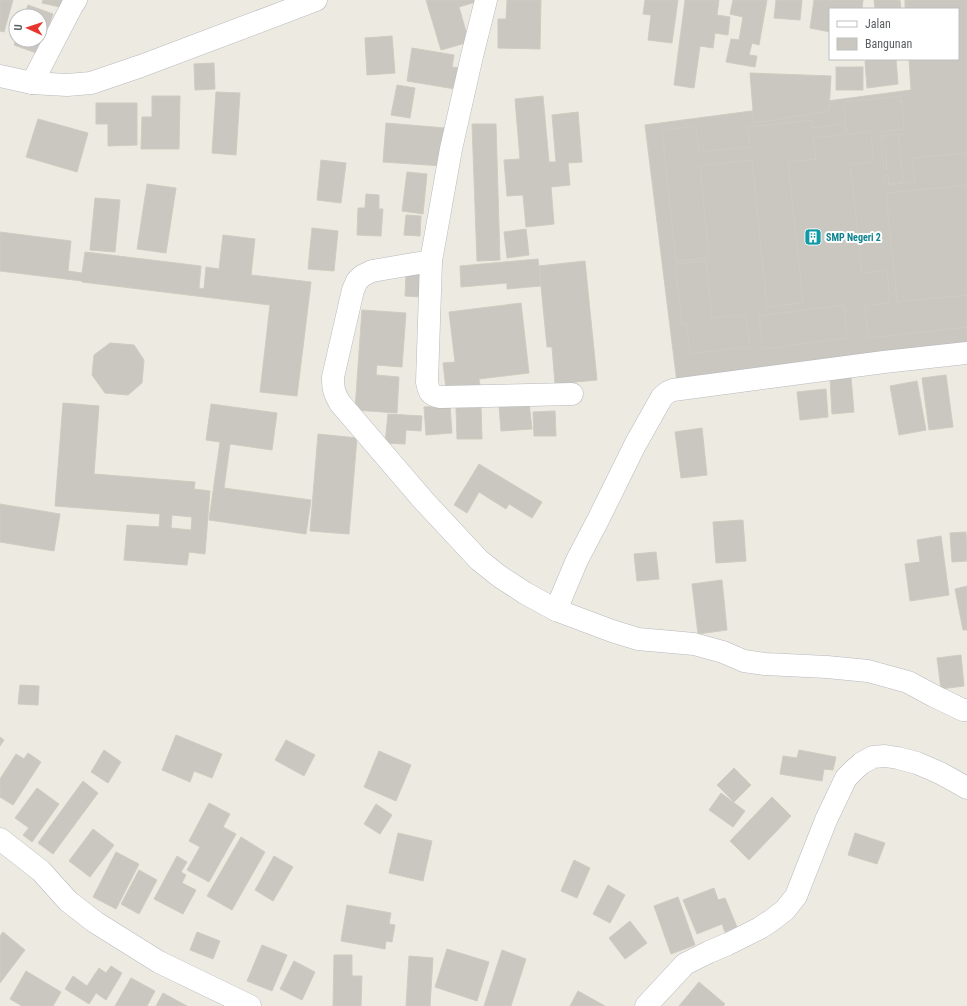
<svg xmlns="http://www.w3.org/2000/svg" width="967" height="1006" viewBox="0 0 967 1006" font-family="'Roboto Condensed',sans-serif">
	<rect width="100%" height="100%" fill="#edeae1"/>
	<g fill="#cac6c0" stroke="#d1cbc0" fill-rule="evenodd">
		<path d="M 0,0 L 13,0 L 4,32 L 0,31 Z"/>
		<path d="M 43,0 L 66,0 L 64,8 L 42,3 Z"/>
		<path d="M 426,0 L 479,0 L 479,1 L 459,7 L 469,42 L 441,50 Z"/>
		<path d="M 507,0 L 541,0 L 540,49 L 498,48 L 498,19 L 506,19 Z"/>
		<path d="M 645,0 L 678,0 L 672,43 L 648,40 L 651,15 L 643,14 Z"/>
		<path d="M 685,0 L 719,0 L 717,15 L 730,17 L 728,35 L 715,33 L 713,48 L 700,46 L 694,88 L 674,85 Z"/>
		<path d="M 733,0 L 767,0 L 759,45 L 752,43 L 749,55 L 757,56 L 755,67 L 726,62 L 731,39 L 739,40 L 743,17 L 730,14 Z"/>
		<path d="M 776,0 L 802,0 L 800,20 L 774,18 Z"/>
		<path d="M 814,0 L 863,0 L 862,9 L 830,9 L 830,32 L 810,28 Z"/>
		<path d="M 874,0 L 900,0 L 901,9 L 875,9 Z"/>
		<path d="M 905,0 L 967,0 L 967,349 L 677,383 L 645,125 L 911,90 L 909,59 L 958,59 L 958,9 L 905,9 Z"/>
		<path d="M 28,5 L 53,14 L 39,54 L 14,45 L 16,39 L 16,40 L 40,40 L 40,16 L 24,16 Z"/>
		<path d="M 392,36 L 395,73 L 367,75 L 365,38 Z"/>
		<path d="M 412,48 L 454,55 L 452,67 L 459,68 L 455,89 L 407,81 Z"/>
		<path d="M 879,59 L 896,59 L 898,84 L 867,88 L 865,61 Z"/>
		<path d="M 214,63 L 215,89 L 195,90 L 194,64 Z"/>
		<rect x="836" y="67" width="27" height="23"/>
		<path d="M 750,73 L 831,76 L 829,111 L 754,123 Z"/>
		<path d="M 397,85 L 415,88 L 410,118 L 391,115 Z"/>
		<path d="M 216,92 L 240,93 L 236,155 L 212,153 Z"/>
		<path d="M 152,96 L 180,96 L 179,149 L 141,149 L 142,117 L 152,117 Z"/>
		<path d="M 543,96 L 549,162 L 556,162 L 552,115 L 578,112 L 582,162 L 568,163 L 570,185 L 551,187 L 554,224 L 526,227 L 523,195 L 507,196 L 504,160 L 520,159 L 515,99 Z"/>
		<path d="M 901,96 L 904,129 L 880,132 L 881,141 L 884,141 L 883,136 L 898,134 L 903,182 L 889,184 L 888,175 L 884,175 L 885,185 L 915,182 L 912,158 L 967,153 L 967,185 L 886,193 L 897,302 L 967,295 L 967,327 L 868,338 L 865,306 L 890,303 L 887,270 L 862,273 L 850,164 L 874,162 L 871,132 L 847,134 L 843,102 ZM 885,145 L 887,169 L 884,169 L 881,146 Z"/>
		<path d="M 96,103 L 137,103 L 137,145 L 108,146 L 108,124 L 96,124 Z"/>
		<path d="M 38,119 L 88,133 L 77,172 L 26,157 Z"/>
		<path d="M 812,120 L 812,128 L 844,124 L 845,134 L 813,138 L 816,159 L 788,162 L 803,303 L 767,307 L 752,160 L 700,166 L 709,258 L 676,261 L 662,130 L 696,126 L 699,152 L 750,147 L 748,127 Z"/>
		<path d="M 386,123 L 445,128 L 443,166 L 383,162 Z"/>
		<path d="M 472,124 L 496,124 L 500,260 L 477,261 Z"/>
		<path d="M 321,160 L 346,163 L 341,203 L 317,200 Z"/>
		<path d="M 407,172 L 427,174 L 423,214 L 402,211 Z"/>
		<path d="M 147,184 L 176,188 L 166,253 L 137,249 Z"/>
		<path d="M 366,194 L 379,195 L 379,209 L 383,209 L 381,236 L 357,235 L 358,208 L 365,208 Z"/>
		<path d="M 95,198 L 120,200 L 115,252 L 90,250 Z"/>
		<path d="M 406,215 L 421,216 L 420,236 L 404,235 Z"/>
		<path d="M 312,228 L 338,231 L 334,271 L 308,269 Z"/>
		<path d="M 526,229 L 529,255 L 507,258 L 504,232 Z"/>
		<path d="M 0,232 L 71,241 L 68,271 L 82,273 L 85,252 L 201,266 L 199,288 L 204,289 L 206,267 L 219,269 L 223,235 L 255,239 L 251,275 L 311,282 L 297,396 L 260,392 L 270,305 L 82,282 L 82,281 L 0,271 Z"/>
		<path d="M 538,259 L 541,286 L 507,289 L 507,283 L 461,287 L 460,266 Z"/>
		<path d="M 585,261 L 597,380 L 555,384 L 552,347 L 547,347 L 539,266 Z"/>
		<path d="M 706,261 L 712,318 L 746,315 L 750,347 L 690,354 L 687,323 L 682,324 L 675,264 Z"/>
		<path d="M 406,274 L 422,274 L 422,297 L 405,296 Z"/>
		<path d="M 521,303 L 529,373 L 479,379 L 480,385 L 446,389 L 443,363 L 455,362 L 449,312 Z"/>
		<path d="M 844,305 L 847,338 L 763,349 L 759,316 Z"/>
		<path d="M 362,310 L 406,313 L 402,367 L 377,365 L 376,375 L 399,377 L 397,413 L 355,410 Z"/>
		<path d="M 110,343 L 134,345 L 144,360 L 142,383 L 128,395 L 105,393 L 92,375 L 94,355 Z"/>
		<path d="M 946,375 L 953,427 L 929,430 L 922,378 Z"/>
		<path d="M 851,377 L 854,412 L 832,414 L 830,378 Z"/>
		<path d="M 917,381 L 926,430 L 899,435 L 890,386 Z"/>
		<path d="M 826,389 L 828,417 L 800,420 L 797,392 Z"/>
		<path d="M 63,403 L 99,406 L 94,474 L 195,482 L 194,489 L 210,491 L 205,554 L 189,552 L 187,565 L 124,560 L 127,525 L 159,527 L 160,514 L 55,506 ZM 172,515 L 192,517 L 191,530 L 171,528 Z"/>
		<path d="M 529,403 L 532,429 L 501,431 L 499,406 Z"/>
		<path d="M 211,404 L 277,413 L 272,450 L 230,444 L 224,488 L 311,500 L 306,534 L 209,520 L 220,442 L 206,440 Z"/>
		<path d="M 450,406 L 452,433 L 426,435 L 424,407 Z"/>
		<path d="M 481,406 L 482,439 L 457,439 L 456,407 Z"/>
		<path d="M 555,411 L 556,436 L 534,436 L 533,412 Z"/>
		<path d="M 388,414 L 422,416 L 421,431 L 406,430 L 405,444 L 385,443 Z"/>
		<path d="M 702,428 L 707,475 L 681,478 L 675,432 Z"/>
		<path d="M 318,434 L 357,438 L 349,534 L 310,531 Z"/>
		<path d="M 479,464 L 542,502 L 532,518 L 509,504 L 506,509 L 479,492 L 467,513 L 454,505 Z"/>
		<path d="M 0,504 L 60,514 L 54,551 L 0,542 Z"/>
		<path d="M 743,520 L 746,561 L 716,563 L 713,522 Z"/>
		<path d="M 966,532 L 967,561 L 952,562 L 950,533 Z"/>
		<path d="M 941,536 L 949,595 L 910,601 L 905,564 L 920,562 L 917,540 Z"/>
		<path d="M 656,552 L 659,579 L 637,581 L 634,554 Z"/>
		<path d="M 722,580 L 727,630 L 698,634 L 692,584 Z"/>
		<path d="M 967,586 L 967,630 L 963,630 L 955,589 Z"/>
		<path d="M 961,655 L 964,686 L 941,689 L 937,658 Z"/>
		<path d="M 20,685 L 39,686 L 38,705 L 18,704 Z"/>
		<path d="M 176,735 L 222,754 L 212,778 L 194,771 L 190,782 L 162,770 Z"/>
		<path d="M 0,737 L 4,740 L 0,746 Z"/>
		<path d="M 286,740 L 315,755 L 304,776 L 275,760 Z"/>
		<path d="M 104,750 L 121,762 L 108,783 L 91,772 Z"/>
		<path d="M 799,750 L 836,757 L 833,770 L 824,769 L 822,781 L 780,774 L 783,756 L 797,758 Z"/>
		<path d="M 379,751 L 411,765 L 396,801 L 364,787 Z"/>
		<path d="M 28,753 L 41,762 L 13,805 L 0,797 L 0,779 L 16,754 L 24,759 Z"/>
		<path d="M 734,768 L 751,785 L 734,802 L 717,785 Z"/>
		<path d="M 83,781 L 98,793 L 53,854 L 38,843 Z"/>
		<path d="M 37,788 L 59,804 L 32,842 L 23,835 L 29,828 L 15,818 Z"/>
		<path d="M 721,793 L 745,811 L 733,827 L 709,810 Z"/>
		<path d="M 772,797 L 791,816 L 749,860 L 730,841 Z"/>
		<path d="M 209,803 L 230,814 L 223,827 L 236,834 L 209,882 L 187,870 L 200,847 L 189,841 Z"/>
		<path d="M 376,804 L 392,815 L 380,834 L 364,824 Z"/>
		<path d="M 93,829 L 114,845 L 90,877 L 69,861 Z"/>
		<path d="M 398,833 L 432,841 L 423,881 L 389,873 Z"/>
		<path d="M 855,833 L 885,843 L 877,864 L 848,855 Z"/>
		<path d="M 241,837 L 265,852 L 232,910 L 207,896 Z"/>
		<path d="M 116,852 L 139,864 L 116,909 L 93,897 Z"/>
		<path d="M 177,856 L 187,862 L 181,872 L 186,875 L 182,883 L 196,890 L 183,914 L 154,899 Z"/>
		<path d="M 274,856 L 293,867 L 273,901 L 255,890 Z"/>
		<path d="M 574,860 L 590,868 L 577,898 L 561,891 Z"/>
		<path d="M 139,870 L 157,880 L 139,914 L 121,904 Z"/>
		<path d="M 608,885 L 625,895 L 610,923 L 593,914 Z"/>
		<path d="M 714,888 L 718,900 L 725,898 L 737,927 L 725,932 L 722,924 L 697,934 L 683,900 Z"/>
		<path d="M 678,897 L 695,945 L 671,954 L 654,906 Z"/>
		<path d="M 347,905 L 391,913 L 389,924 L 395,925 L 392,942 L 386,941 L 385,949 L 341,941 Z"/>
		<path d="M 630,921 L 647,943 L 625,959 L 609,938 Z"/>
		<path d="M 3,932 L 25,950 L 0,983 L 0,936 Z"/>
		<path d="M 197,932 L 220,941 L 213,959 L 190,950 Z"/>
		<path d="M 262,945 L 287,955 L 272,991 L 247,981 Z"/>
		<path d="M 447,949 L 489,962 L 477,1001 L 435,987 Z"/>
		<path d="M 502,950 L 526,959 L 511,1006 L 484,1006 Z"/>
		<path d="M 334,955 L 352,955 L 352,976 L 362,976 L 361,1006 L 333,1006 Z"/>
		<path d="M 409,956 L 433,958 L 430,1006 L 406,1006 Z"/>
		<path d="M 294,961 L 315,972 L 302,1000 L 280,989 Z"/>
		<path d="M 111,966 L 122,973 L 106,1000 L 96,993 L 89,1004 L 65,989 L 73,976 L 87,986 L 99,968 L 106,973 Z"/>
		<path d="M 26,971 L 61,992 L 53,1006 L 22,1006 L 10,999 Z"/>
		<path d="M 131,978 L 155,991 L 147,1006 L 115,1006 Z"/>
		<path d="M 699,982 L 725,1004 L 723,1006 L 679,1006 Z"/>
		<path d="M 578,991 L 605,1006 L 570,1006 Z"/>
		<path d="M 163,993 L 187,1006 L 156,1006 Z"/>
	</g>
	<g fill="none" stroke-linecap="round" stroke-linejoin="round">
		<g stroke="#b7b9be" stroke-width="23">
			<g id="minor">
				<path d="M 486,0 L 472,56 L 451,149 L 431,261 L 427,382 C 429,392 430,395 440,397 L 572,394"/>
				<path d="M 0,76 L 32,83 L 67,85 L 91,83 L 141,66 L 316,0"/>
				<path d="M 32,83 L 72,6 L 76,0"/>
				<path d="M 431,261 L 372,271 L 362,276 L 357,281 L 353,290 L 333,377 C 333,389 334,393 340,403 L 424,501 L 479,560 L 499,576 L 525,593 L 556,610 L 612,631 L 638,639 L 694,644 L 723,652 L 744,661 L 765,664 L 827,667 L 868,671 L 908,682 L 934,696 L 963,710 L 967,710"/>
				<path d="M 556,610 L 577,560 L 598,520 L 635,445 L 662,397 L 668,392 L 673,390 L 884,362 L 967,353"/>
				<path d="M 0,839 L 41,871 L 68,901 L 95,922 L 159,962 L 250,1006"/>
				<path d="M 646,1006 L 685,964 L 709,952 L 728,944 L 760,928 L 772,920 L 785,910 L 796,896 L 826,820 L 846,778 L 855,769 L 862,763 L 873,757 L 885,756 L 898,758 L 917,763 L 940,773 L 967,788"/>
			</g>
		</g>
		<use href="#minor" stroke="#fff" stroke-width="22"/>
	</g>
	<defs>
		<g id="building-square" transform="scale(0.9)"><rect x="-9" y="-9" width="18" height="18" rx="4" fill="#0f9aa8" stroke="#fff"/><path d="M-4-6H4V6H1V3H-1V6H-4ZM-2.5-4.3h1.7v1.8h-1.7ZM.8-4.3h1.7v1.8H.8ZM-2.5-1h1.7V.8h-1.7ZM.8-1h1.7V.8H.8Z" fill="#fff"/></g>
	</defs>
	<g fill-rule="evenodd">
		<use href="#building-square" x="813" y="237"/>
	</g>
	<g text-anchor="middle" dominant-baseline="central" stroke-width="4" stroke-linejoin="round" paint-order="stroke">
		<g font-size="10" font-weight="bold" fill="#0d838f" stroke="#fff" text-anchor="start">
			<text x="826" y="237">SMP Negeri 2</text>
		</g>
	</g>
	<rect x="829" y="8" width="130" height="52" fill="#ffffff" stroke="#bdbfc0"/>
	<rect x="837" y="21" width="20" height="6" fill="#ffffff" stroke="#bdbfc0"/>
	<text x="865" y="28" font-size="12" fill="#5a5e62">Jalan</text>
	<rect x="837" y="38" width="20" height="12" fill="#cac6c0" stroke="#bdbfc0"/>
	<text x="865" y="48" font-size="12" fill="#5a5e62">Bangunan</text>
	<g transform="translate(28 28) rotate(273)"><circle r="19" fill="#ffffff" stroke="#bdbfc0"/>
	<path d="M0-3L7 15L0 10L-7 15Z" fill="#e7352d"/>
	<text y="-6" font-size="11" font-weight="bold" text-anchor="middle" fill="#5a5e62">U</text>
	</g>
</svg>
